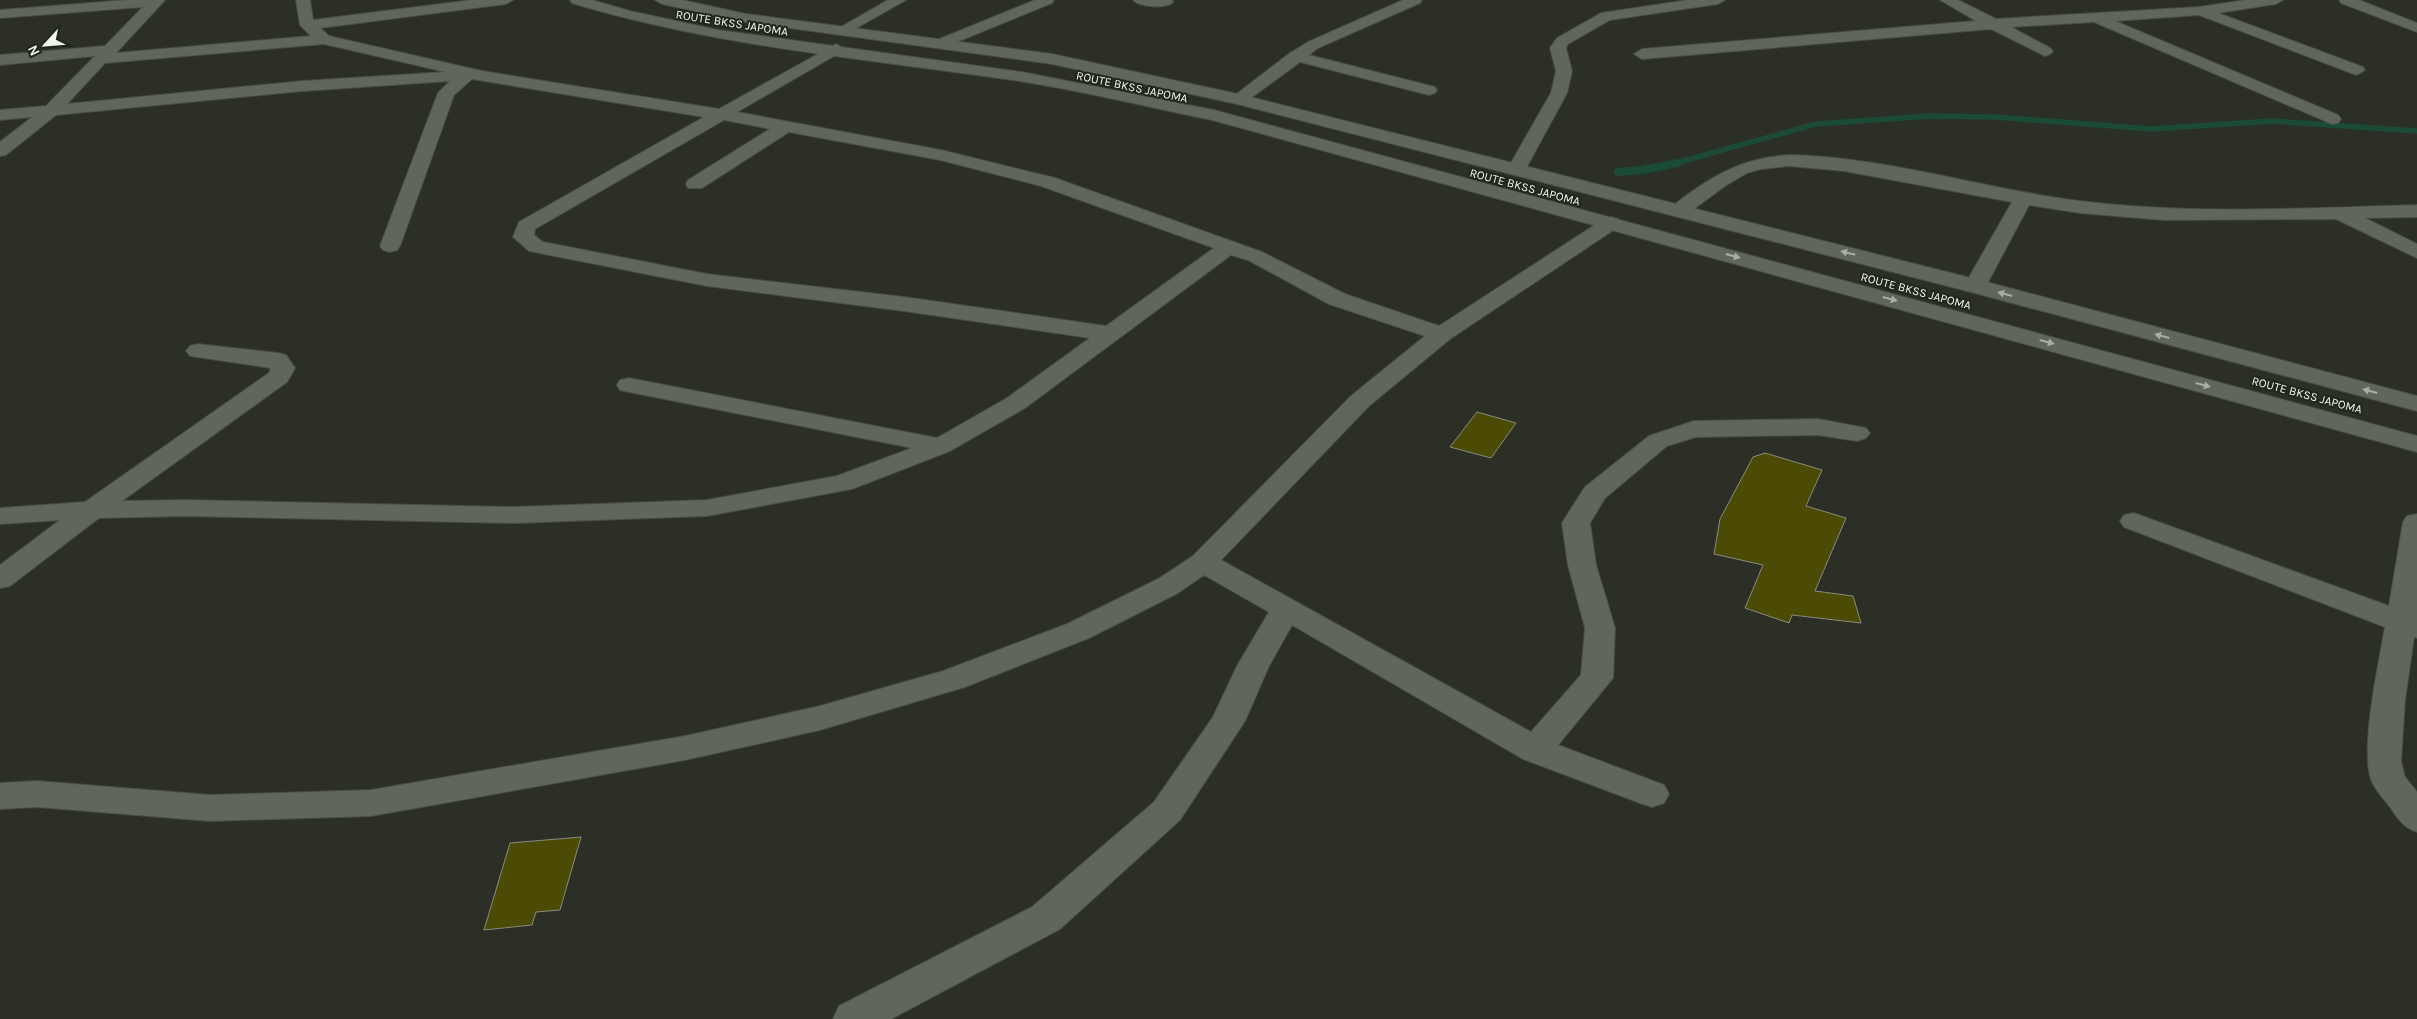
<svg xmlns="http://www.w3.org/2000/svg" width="2417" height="1019" viewBox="0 0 2417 1019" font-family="Karla,sans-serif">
	<rect width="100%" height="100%" fill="#2b2f25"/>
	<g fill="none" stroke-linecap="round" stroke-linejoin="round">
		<path stroke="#1b4b37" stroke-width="5.5" d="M 1672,164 L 1816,124 L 1931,116 L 1995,117 L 2151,129 L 2272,121 L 2417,131"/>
		<path stroke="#1b4b37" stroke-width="8" d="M 1618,172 L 1643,170 L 1678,163"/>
	</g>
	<g fill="#4b4b05" stroke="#8a8b7e">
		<path d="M 1477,412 L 1516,423 L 1491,458 L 1450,447 Z"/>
		<path d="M 1765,453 L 1822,470 L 1806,506 L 1846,518 L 1815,591 L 1853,596 L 1861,623 L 1792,615 L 1789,623 L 1745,608 L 1763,565 L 1714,554 L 1720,519 L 1753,457 Z"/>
		<path d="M 581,837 L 560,910 L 536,912 L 532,925 L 484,930 L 510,843 Z"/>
	</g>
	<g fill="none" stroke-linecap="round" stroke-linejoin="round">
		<g stroke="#494c44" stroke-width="2">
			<g id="street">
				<path d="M 127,0 L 165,0 L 116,53 L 311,36 L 300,25 L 296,0 L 310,0 L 313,20 L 472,0 L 513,0 L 506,4 L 320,28 L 329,36 L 482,71 L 719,109 L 836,44 L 844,49 L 841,52 L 737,112 L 941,150 L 1055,178 L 1262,252 L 1345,294 L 1439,326 L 1604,219 L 1611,217 L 1618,219 L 1621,223 L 1618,227 L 1450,339 L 1369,406 L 1221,560 L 1531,732 L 1581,675 L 1585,628 L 1568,565 L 1562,523 L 1585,487 L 1649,436 L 1694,421 L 1818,419 L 1866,428 L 1870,433 L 1866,438 L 1857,441 L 1818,435 L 1696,437 L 1667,446 L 1605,498 L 1590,523 L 1596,565 L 1615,628 L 1613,678 L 1558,745 L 1664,785 L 1669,794 L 1664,803 L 1652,807 L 1640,803 L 1523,759 L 1292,625 L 1269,666 L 1245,721 L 1180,820 L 1060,929 L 891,1019 L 833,1019 L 839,1006 L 1032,907 L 1154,802 L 1213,717 L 1237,666 L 1269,612 L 1204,575 L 1178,593 L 1089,638 L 965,687 L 820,730 L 685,760 L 371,816 L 210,821 L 37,807 L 0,809 L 0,783 L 37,781 L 210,795 L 371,790 L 685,736 L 820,706 L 943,671 L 1067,624 L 1158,579 L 1193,556 L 1351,396 L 1425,336 L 1329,304 L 1248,260 L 1231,255 L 1025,408 L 950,451 L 852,489 L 707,516 L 514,523 L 185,516 L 99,518 L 10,586 L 0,588 L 0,565 L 60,520 L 0,524 L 0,508 L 85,502 L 269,373 L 271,368 L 190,356 L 186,351 L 190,346 L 198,344 L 278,353 L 286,355 L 295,368 L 287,382 L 122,501 L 185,500 L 514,507 L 707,500 L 837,476 L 912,448 L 629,392 L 620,390 L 617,385 L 620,380 L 629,378 L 937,438 L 1007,398 L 1090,338 L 904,311 L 707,286 L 529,251 L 513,237 L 519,222 L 704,117 L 472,79 L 454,95 L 400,246 L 397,250 L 390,252 L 383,250 L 380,246 L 438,93 L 450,81 L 303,91 L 56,115 L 6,155 L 0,156 L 0,142 L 32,117 L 0,120 L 0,110 L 46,106 L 95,56 L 0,65 L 0,55 L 105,46 L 143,7 L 0,18 L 0,10 ZM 324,44 L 446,72 L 303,81 L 67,104 L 105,63 ZM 724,120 L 770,129 L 688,180 L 686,184 L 688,188 L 702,188 L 789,132 L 940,160 L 1041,186 L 1214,248 L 1106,326 L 904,297 L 707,274 L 543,242 L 534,235 L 535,229 Z"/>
				<path d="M 888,0 L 906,0 L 846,34 L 841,35 L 834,31 Z"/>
				<path d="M 1035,0 L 1054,0 L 1052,3 L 947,46 L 942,48 L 934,43 L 937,40 Z"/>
				<path d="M 1133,0 L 1172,0 L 1173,2 C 1167,9 1139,7 1133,0 Z"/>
				<path d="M 1403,0 L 1422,0 L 1420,3 L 1318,48 L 1309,55 L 1435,87 L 1437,90 L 1435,93 L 1429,95 L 1300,62 L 1244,103 L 1232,103 L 1230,99 L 1290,53 L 1308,42 Z"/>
				<path d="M 1688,0 L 1725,0 L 1718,4 L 1610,20 L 1568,44 L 1566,48 L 1572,71 L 1567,93 L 1524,172 L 1510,172 L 1508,168 L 1551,93 L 1556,71 L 1550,48 L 1557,38 L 1601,13 Z"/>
				<path d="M 1940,0 L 1958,0 L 1996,19 L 2199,7 L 2246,0 L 2283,0 L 2276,4 L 2218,13 L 2363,67 L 2365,70 L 2357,75 L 2351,73 L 2199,15 L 2115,21 L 2338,115 L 2341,119 L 2338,123 L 2332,124 L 2094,22 L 2011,27 L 2050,48 L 2053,51 L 2050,54 L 2045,56 L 1991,29 L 1642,59 L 1634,54 L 1642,49 L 1976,21 Z"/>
				<path d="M 2339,0 L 2359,0 L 2417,23 L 2417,32 L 2341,3 Z"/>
				<path d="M 1789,155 C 1887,157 1983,189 2080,201 C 2192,215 2305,208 2417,205 L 2417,217 L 2365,218 L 2417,244 L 2417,258 L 2336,219 L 2164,220 L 2080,213 L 2029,205 L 1986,286 L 1983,291 L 1975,292 L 1967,291 L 1964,286 L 2012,202 L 1844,171 L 1789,166 L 1761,169 L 1747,173 L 1725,186 L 1687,214 L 1673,214 L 1670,210 C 1676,202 1686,196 1694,190 C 1724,169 1752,157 1789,155 Z"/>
				<path d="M 2134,513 L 2389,606 L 2403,522 L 2407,516 L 2417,514 L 2417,638 L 2414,637 L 2405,700 L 2401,761 L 2405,777 L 2417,792 L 2417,832 C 2403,827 2398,819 2390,807 C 2384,799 2376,791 2372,782 C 2359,752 2379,662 2385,627 L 2124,527 L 2120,521 L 2124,515 Z"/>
			</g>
		</g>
		<g stroke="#494c44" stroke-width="2">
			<g id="secondary">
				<path d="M 570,0 L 592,0 L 630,11 L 718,30 L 1022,72 L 1214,110 L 2417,436 L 2417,452 L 1212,120 C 1148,107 1083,91 1019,81 C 869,59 717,47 572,3 Z"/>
				<path d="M 655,0 L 682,0 L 746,14 L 1052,54 L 1238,94 L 1983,281 L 2417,396 L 2417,411 L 1967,291 L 1237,104 L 1052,64 L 746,22 L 662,4 Z"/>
			</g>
		</g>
		<use href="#street" fill="#60665a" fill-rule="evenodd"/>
		<use href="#secondary" fill="#60665a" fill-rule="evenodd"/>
	</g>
	<defs><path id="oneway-solid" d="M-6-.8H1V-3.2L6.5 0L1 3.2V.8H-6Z" transform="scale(1.25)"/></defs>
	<g fill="#a9aea4">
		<use href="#oneway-solid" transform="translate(1848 253) rotate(-166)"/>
		<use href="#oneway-solid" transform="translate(1733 256) rotate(15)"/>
		<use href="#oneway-solid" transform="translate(2005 294) rotate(-165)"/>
		<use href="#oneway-solid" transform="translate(1890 299) rotate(15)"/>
		<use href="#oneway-solid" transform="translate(2162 336) rotate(-165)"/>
		<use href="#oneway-solid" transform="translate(2047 342) rotate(15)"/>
		<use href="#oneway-solid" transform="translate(2203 385) rotate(15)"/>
		<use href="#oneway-solid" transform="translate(2370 391) rotate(-165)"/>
	</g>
	<g text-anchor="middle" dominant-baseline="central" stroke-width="4" stroke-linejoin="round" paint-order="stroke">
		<g font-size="12" fill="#f2f5ee" stroke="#21261c">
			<text transform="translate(732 23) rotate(9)">ROUTE BKSS JAPOMA</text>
			<text transform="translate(1132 87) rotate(12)">ROUTE BKSS JAPOMA</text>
			<text transform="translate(1525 187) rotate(15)">ROUTE BKSS JAPOMA</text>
			<text transform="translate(1916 291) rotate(15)">ROUTE BKSS JAPOMA</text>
			<text transform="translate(2307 395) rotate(15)">ROUTE BKSS JAPOMA</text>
		</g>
	</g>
	<g transform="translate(45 45) rotate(244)" stroke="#21261c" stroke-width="4" paint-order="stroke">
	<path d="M0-4L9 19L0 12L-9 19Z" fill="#f2f5ee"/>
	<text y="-8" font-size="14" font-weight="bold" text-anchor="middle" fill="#f2f5ee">N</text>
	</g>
</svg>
